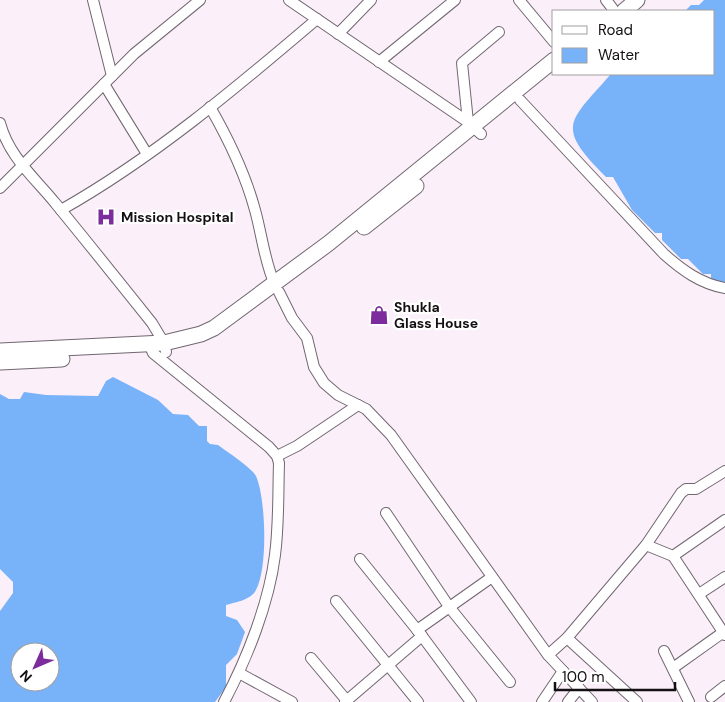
<svg xmlns="http://www.w3.org/2000/svg" width="725" height="702" viewBox="0 0 725 702" font-family="'DM Sans',sans-serif">
	<rect width="100%" height="100%" fill="#fbeff9"/>
	<g fill="#78b2f9" fill-rule="evenodd">
		<path d="M 704,0 L 725,0 L 725,289 L 711,282 L 711,274 L 703,274 L 688,259 L 681,259 L 662,240 L 662,233 L 655,233 L 632,210 L 613,177 L 606,177 C 555,126 568,123 611,74 L 714,74 L 714,11 L 685,11 L 691,5 L 699,5 Z"/>
		<path d="M 113,377 L 158,400 L 173,414 L 188,415 L 199,426 L 207,426 L 207,441 L 210,444 L 218,445 C 226,451 252,468 256,476 C 266,499 268,568 256,590 C 251,600 236,602 226,605 L 226,616 L 237,620 L 245,632 L 237,654 L 226,665 L 226,687 L 215,702 L 0,702 L 0,611 L 13,593 L 13,582 L 0,569 L 0,394 L 9,399 L 20,399 L 24,392 L 46,395 L 98,396 L 106,381 ZM 20,652 L 50,652 L 50,682 L 20,682 Z"/>
	</g>
	<g fill="none" stroke-linecap="round" stroke-linejoin="round">
		<g stroke="#716770" stroke-width="12">
			<g id="street">
				<path d="M 93,0 L 112,76"/>
				<path d="M 289,0 L 468,122 L 481,134"/>
				<path d="M 519,0 L 554,42"/>
				<path d="M 606,0 L 613,9"/>
				<path d="M 338,34 L 371,0"/>
				<path d="M 379,62 L 455,0"/>
				<path d="M 104,84 L 147,154"/>
				<path d="M 520,100 L 664,254 C 682,270 701,284 725,288"/>
				<path d="M 210,107 C 229,140 245,173 255,210 C 262,235 264,260 275,285"/>
				<path d="M 468,122 L 462,63 L 499,32"/>
				<path d="M 0,123 C 9,157 35,178 56,204 C 88,243 120,283 152,323 L 164,343 L 166,352"/>
				<path d="M 0,188 L 134,54 L 200,0"/>
				<path d="M 61,210 C 153,158 236,88 317,19"/>
				<path d="M 279,292 L 292,318 L 307,338 L 314,367 L 324,383 L 338,395 L 366,409 L 391,435 L 548,655 L 592,702"/>
				<path d="M 149,344 L 153,353 L 269,447 L 277,456 L 279,463 C 278,494 279,525 275,555 C 269,603 247,659 224,702"/>
				<path d="M 277,456 L 297,446 L 358,405"/>
				<path d="M 386,513 L 450,608 L 510,682"/>
				<path d="M 646,545 L 673,556 L 725,635"/>
				<path d="M 673,556 L 725,520"/>
				<path d="M 360,559 L 422,636 L 471,702"/>
				<path d="M 699,594 L 725,577"/>
				<path d="M 336,601 L 418,702"/>
				<path d="M 417,630 L 492,577"/>
				<path d="M 567,638 L 637,702"/>
				<path d="M 664,651 L 689,702"/>
				<path d="M 548,655 L 567,638 L 646,545 L 681,493 L 686,489 L 696,489 L 725,471"/>
				<path d="M 311,658 L 348,702"/>
				<path d="M 673,668 L 725,631"/>
				<path d="M 239,673 L 292,702"/>
				<path d="M 711,697 L 725,686"/>
				<path d="M 345,702 L 422,636"/>
				<path d="M 542,702 L 563,671"/>
				<path d="M 568,702 L 579,688"/>
			</g>
		</g>
		<g stroke="#716770" stroke-width="17">
			<g id="primary">
				<path d="M 624,11 L 637,0"/>
				<path d="M 364,227 L 416,186"/>
				<path d="M 0,351 L 164,343 L 201,334 L 214,328 L 329,243 L 554,60"/>
				<path d="M 0,362 L 62,359"/>
			</g>
		</g>
		<use href="#street" stroke="#fff" stroke-width="10"/>
		<use href="#primary" stroke="#fff" stroke-width="15"/>
	</g>
	<defs>
		<g id="hospital-bare" transform="scale(1.5)"><path d="M-5-5h3v3.5h4V-5h3V5h-3V1.5h-4V5h-3Z" fill="#7c2c9c" stroke="#fff" stroke-width="2.5" paint-order="stroke"/></g>
		<g id="shop-bare" transform="scale(1.5)"><path d="M-5-2.5h2.3a2.7 3.5 0 0 1 5.4 0H5L5.5 6h-11ZM-1.5-2.5h3a1.5 2.3 0 0 0-3 0Z" fill="#7c2c9c" stroke="#fff" stroke-width="2.5" paint-order="stroke"/></g>
	</defs>
	<g fill-rule="evenodd">
		<use href="#hospital-bare" x="106" y="217"/>
		<use href="#shop-bare" x="379" y="315"/>
	</g>
	<g text-anchor="middle" dominant-baseline="central" stroke-width="4.5" stroke-linejoin="round" paint-order="stroke">
		<g font-size="14" font-weight="bold" fill="#141013" stroke="#fff" text-anchor="start">
			<text x="121" y="217">Mission Hospital</text>
			<text x="394" y="307">Shukla<tspan x="394" dy="16">Glass House</tspan></text>
		</g>
	</g>
	<rect x="552" y="10" width="162" height="65" fill="#ffffff" stroke="#a19fa1"/>
	<rect x="562" y="26" width="25" height="8" fill="#ffffff" stroke="#a19fa1"/>
	<text x="598" y="35" font-size="15" fill="#141013">Road</text>
	<rect x="562" y="48" width="25" height="15" fill="#78b2f9" stroke="#a19fa1"/>
	<text x="598" y="60" font-size="15" fill="#141013">Water</text>
	<g transform="translate(35 667) rotate(225)"><circle r="24" fill="#ffffff" stroke="#a19fa1"/>
	<path d="M0-4L9 19L0 12L-9 19Z" fill="#7c2c9c"/>
	<text y="-8" font-size="14" font-weight="bold" text-anchor="middle" fill="#141013">N</text>
	</g>
	<path d="M555 682v8h120v-8" fill="none" stroke="#141013" stroke-width="2.5"/>
	<text x="562" y="682" font-size="15" fill="#141013" stroke="#ffffff" stroke-width="4" paint-order="stroke">100 m</text>
</svg>
